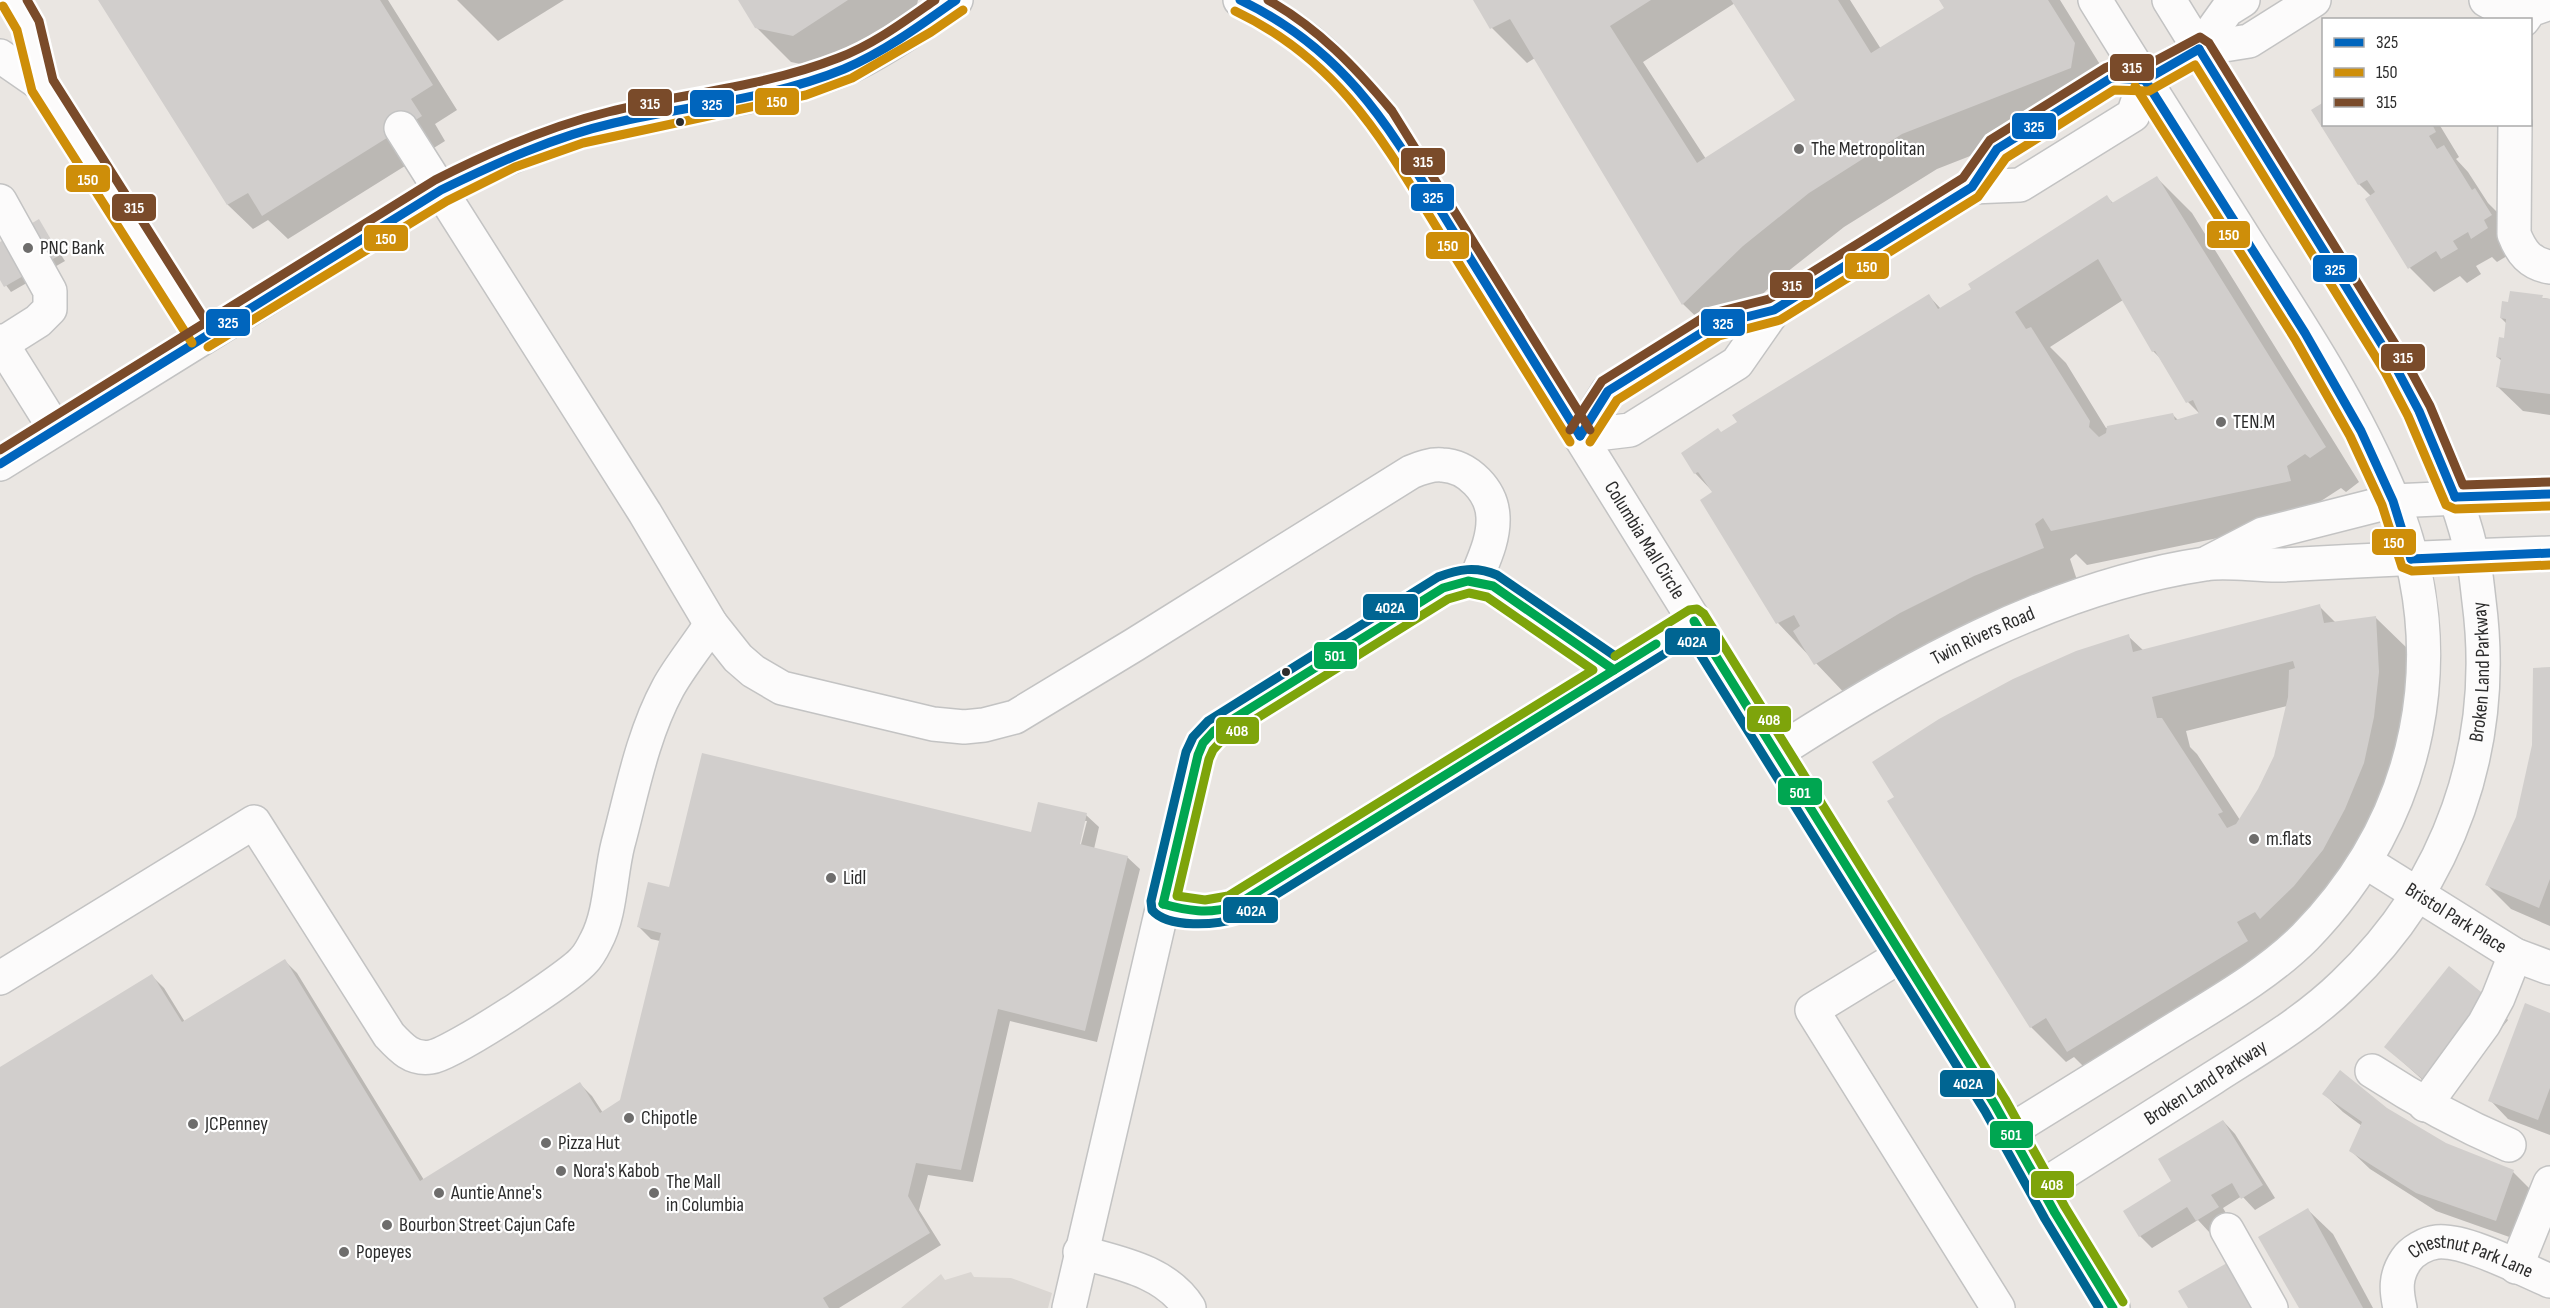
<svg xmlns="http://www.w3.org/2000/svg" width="2550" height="1308" viewBox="0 0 2550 1308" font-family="'Sofia Sans Condensed',sans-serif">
	<rect width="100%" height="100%" fill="#eae6e2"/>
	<path fill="#dad6d2" d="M 971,1272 L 974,1277 L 1011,1278 L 1052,1293 L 1048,1308 L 901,1308 L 941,1274 L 945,1280 Z"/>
	<g fill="#0003" fill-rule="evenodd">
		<path d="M 100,0 L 388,0 L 457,110 L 435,124 L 445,141 L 288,239 L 268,220 L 253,229 L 228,205 Z"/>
		<path d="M 457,0 L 564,0 L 498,41 Z"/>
		<path d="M 740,0 L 918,0 L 915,13 L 829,70 L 791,62 L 756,27 Z"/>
		<path d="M 1475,0 L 1850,0 L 1881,49 L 1946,8 L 1941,0 L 2060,0 L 2109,79 L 2106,103 L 1937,169 L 1844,227 L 1777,280 L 1718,338 L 1683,304 L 1535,58 L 1527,63 L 1492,28 ZM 1735,3 L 1797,100 L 1706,159 L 1643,62 Z"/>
		<path d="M 2324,124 L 2439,124 L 2459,157 L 2456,159 L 2468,172 L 2488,203 L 2500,215 L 2512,253 L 2497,262 L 2492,257 L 2476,266 L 2481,274 L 2467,283 L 2460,276 L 2434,292 L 2410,268 L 2371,196 L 2359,184 Z"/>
		<path d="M 2157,178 L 2192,213 L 2359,482 L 2346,492 L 2341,488 L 2321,501 L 2325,516 L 2087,565 L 2076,554 L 2070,559 L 2078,583 L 1850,699 L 1778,623 L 1702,500 L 1714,493 L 1695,473 L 1722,433 L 1929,296 L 1941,309 L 1973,290 L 2107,197 L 2114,204 ZM 2123,300 L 2153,351 L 2163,361 L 2188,402 L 2200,414 L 2178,420 L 2173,415 L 2106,428 L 2066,363 L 2050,347 Z"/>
		<path d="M 38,221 L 65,261 L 11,292 L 0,277 L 0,244 Z"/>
		<path d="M 2511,293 L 2550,299 L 2550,415 L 2523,411 L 2498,387 L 2502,361 L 2497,357 L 2505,340 L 2507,324 L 2501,318 L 2509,304 Z"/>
		<path d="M 2319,606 L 2336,623 L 2376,618 L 2411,652 L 2408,753 L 2357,885 L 2103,1086 L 2074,1057 L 2066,1062 L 2031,1027 L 2128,636 L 2144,651 ZM 2287,706 L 2275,757 L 2259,789 L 2240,820 L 2197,754 L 2190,747 L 2186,731 Z"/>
		<path d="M 2550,669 L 2550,926 L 2511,909 L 2487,885 L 2517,817 Z"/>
		<path d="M 1086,815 L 1099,827 L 1094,849 L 1127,857 L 1140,869 L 1097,1042 L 1010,1021 L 973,1182 L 928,1175 L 919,1210 L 941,1245 L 839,1308 L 0,1308 L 0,1069 L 152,976 L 164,988 L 185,1022 L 285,961 L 297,973 L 424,1180 L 580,1084 L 592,1096 L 603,1113 L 622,1101 L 660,941 L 651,939 L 639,927 L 670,889 L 1032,834 ZM 1084,821 L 1087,821 L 1079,852 L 1076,851 Z"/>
		<path d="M 2490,1001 L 2508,1020 L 2444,1099 L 2386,1047 Z"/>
		<path d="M 2550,1014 L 2550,1135 L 2508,1119 L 2490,1100 Z"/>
		<path d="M 2324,1094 L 2386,1109 L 2445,1144 L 2513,1172 L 2531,1190 L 2515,1239 L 2436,1211 L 2370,1169 L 2351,1151 L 2362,1126 L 2343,1112 Z"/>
		<path d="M 2223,1121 L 2235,1134 L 2275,1198 L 2255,1210 L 2242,1196 L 2223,1208 L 2230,1220 L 2210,1233 L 2198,1220 L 2152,1248 L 2140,1236 Z"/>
		<path d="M 2308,1210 L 2333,1234 L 2373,1308 L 2300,1308 Z"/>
	</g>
	<g fill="#d1cecc" fill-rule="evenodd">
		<path d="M 98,0 L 380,0 L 433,85 L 411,99 L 422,116 L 262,216 L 248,193 L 227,205 Z"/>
		<path d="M 738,0 L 848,0 L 793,36 L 755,28 Z"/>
		<path d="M 1473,0 L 1651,0 L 1610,26 L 1697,163 L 1795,100 L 1731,0 L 1838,0 L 1871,53 L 1944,8 L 1939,0 L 2048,0 L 2075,43 L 2071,68 L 1902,134 L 1809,193 L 1743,246 L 1682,305 L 1510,19 L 1490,29 Z"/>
		<path d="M 2324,102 L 2324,124 L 2432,124 L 2436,132 L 2429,136 L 2437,149 L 2444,145 L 2472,190 L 2475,188 L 2492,215 L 2484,220 L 2488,228 L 2471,239 L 2468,232 L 2453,241 L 2458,249 L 2441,259 L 2436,251 L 2408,269 L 2365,199 L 2375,192 L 2367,180 L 2358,185 L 2311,110 Z"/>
		<path d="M 2157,176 L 2326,447 L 2310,458 L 2305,454 L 2287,466 L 2291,481 L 2051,531 L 2043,518 L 2035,524 L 2044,548 L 1974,576 L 1900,613 L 1814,665 L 1793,631 L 1800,626 L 1794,615 L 1776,624 L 1700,500 L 1712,492 L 1698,472 L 1694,474 L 1681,453 L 1718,428 L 1721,432 L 1737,422 L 1732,415 L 1929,294 L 1938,309 L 1971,289 L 1968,284 L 2107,195 L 2112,203 ZM 2098,259 L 2152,352 L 2155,351 L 2186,403 L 2193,400 L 2199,413 L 2175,420 L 2173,413 L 2107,426 L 2106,433 L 2099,437 L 2089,427 L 2090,421 L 2031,327 L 2026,329 L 2015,312 Z"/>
		<path d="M 39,219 L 60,255 L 4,287 L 0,280 L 0,242 Z"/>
		<path d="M 2510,291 L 2543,295 L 2542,298 L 2550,299 L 2550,394 L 2496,387 L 2501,358 L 2496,357 L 2499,337 L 2504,338 L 2506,319 L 2500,318 L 2502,301 L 2508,302 Z"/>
		<path d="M 2320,604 L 2324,623 L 2376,616 L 2379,672 L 2374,717 L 2364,763 L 2345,809 L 2323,850 L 2294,886 L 2260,919 L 2255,912 L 2237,922 L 2248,941 L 2067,1052 L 2046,1018 L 2030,1028 L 1887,801 L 1894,797 L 1872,762 L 1939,719 L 2013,679 L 2076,651 L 2129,634 L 2133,652 ZM 2293,661 L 2295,668 L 2289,670 L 2288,697 L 2274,756 L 2258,789 L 2236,824 L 2227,828 L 2218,814 L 2223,812 L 2162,718 L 2157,718 L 2152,697 Z"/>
		<path d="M 2550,667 L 2550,879 L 2539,908 L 2485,885 L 2516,817 L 2532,745 L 2533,668 Z"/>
		<path d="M 702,753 L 1031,832 L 1038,802 L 1087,813 L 1080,844 L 1128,856 L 1085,1031 L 998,1009 L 961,1170 L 916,1163 L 908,1196 L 930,1233 L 823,1298 L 829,1308 L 0,1308 L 0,1067 L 152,974 L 182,1022 L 285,959 L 420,1181 L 580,1082 L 600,1113 L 620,1100 L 661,933 L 637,927 L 648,882 L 669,887 Z"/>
		<path d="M 2449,966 L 2491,1000 L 2425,1081 L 2384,1047 Z"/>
		<path d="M 2525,1003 L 2550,1013 L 2550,1088 L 2538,1120 L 2488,1101 Z"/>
		<path d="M 2340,1070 L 2387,1108 L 2446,1143 L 2514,1170 L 2496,1221 L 2416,1193 L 2349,1151 L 2362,1122 L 2322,1094 Z"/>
		<path d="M 2223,1120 L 2263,1185 L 2241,1199 L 2232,1183 L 2211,1195 L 2219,1207 L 2196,1221 L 2187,1207 L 2139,1237 L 2123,1211 L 2171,1181 L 2158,1159 Z"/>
		<path d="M 2308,1208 L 2362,1306 L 2363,1308 L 2299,1308 L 2258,1237 Z"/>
		<path d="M 2227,1263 L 2255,1308 L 2188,1308 L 2178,1291 Z"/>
	</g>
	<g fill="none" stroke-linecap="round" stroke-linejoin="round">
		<g stroke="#c3c3c3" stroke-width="36">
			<g id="minor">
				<path d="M 13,0 L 28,25 L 42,85 L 202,337"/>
				<path id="s1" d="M 1240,0 C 1305,28 1339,66 1383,119 L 1995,1105 L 2055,1213 L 2113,1308"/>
				<path d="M 2486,0 L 2522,20"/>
				<path d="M 2523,20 L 2530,10 L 2550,3"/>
				<path d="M 2199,49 L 2227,10 L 2243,0"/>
				<path d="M 0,56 L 42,85"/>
				<path d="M 2515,124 L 2514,234 C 2521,252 2530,264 2550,267"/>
				<path d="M 401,128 L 645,513 L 711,624 L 738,658 L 753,671 L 782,688 L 933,724 L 964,727 L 984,725 L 1015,717 L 1134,645 L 1411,472 C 1421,468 1431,464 1442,465 C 1468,466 1492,491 1493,517 C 1494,539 1484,559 1476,579"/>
				<path d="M 1972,187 L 2020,185 L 2133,115 L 2145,80"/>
				<path d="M 0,201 L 50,291 L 50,309 L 38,321 L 0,345"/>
				<path d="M 0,341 L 55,429"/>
				<path d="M 1580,436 L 1608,391 L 1714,325 L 1774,310 L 1972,187 L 1997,149 L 2111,78 L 2145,80 L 2199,49 L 2249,41 L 2314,0"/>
				<path d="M 1580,436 L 1630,430 L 1737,363 L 1774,310"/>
				<path d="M 0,464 L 441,190 C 486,168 531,146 579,132 C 666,106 760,103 844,69 C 879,54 925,22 956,0"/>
				<path d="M 2209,562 L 2263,534 L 2393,501 L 2550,494"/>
				<path id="s2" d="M 1776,753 C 1906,669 2050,587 2205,564 C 2226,560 2259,566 2282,565 C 2371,560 2461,556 2550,553"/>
				<path id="s3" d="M 2366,862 L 2515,955 L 2550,968"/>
				<path d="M 1163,904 C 1190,912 1205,916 1233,907 L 1694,621"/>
				<path d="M 1902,955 L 1812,1010 L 1998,1308"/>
				<path d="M 0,978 L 254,822 L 389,1035 C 401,1048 412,1060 431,1057 C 452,1054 570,977 584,960 C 589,955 593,947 596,941 C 611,913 610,875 618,844 C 632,792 642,736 668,688 C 680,666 698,645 711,624"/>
				<path d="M 2372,1071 C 2418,1101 2460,1124 2509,1145"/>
				<path d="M 2425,1105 L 2484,1024 L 2498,998 L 2515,955"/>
				<path d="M 2010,1131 C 2066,1096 2122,1062 2178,1027 C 2222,1000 2269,973 2305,937 C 2422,817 2455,654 2392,498 C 2357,413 2307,335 2257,258 C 2203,172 2148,86 2095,0"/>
				<path id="s4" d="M 2041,1187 C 2098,1151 2155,1115 2213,1078 C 2258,1049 2305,1022 2344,984 C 2450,883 2498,746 2479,601 C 2477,585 2476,569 2472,554 C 2457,488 2426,425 2395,366 L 2169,0"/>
				<path d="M 2227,1230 L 2271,1308"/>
				<path d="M 1080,1252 C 1119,1263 1166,1271 1189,1308"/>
				<path d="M 2516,1267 L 2550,1183"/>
				<path d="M 1069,1308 L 1198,755 L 1203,743 L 1214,731 L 1443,588 C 1464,580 1472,577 1493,586 L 1614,670"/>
				<path id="s5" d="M 2400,1308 C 2396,1290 2395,1276 2406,1260 C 2412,1251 2426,1243 2437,1242 C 2465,1239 2522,1269 2550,1281"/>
			</g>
		</g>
		<use href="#minor" stroke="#fcfbfb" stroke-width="33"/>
		<g stroke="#fff" stroke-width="14">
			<g id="bus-1">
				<path d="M 1240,0 C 1354,54 1396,140 1460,242 C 1500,307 1540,371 1580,436"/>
				<path d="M 2199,49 L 2395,366 L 2419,411 L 2455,497"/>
				<path d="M 2145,80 L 2305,333 L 2361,431 L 2393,501 L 2411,559"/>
				<path d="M 1580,436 L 1608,391 L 1714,325 L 1774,310 L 1972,187 L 1997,149 L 2111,78 L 2145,80 L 2199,49"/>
				<path d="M 0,464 L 441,190 C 497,163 553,137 614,123 C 691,105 771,99 844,69 C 884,52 921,25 956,0"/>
				<path d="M 2455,497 L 2550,494"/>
				<path d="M 2411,559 L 2550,553"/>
			</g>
		</g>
		<g stroke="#fff" stroke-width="14">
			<g id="bus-2">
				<path d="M 3,6 L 17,30 L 32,91 L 192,343"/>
				<path d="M 1235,11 C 1346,64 1388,150 1450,249 C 1490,314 1530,378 1570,442"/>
				<path d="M 2135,86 L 2295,339 L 2350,436 L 2382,505 L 2402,567 L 2412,571 L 2550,565"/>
				<path d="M 208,347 L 447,201 L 515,167 L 583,143 L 806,95 L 852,78 L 931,32 L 963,10"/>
				<path d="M 1590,442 L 1617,400 L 1719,336 L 1780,320 L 1978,197 L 2006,158 L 2114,90 L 2149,91 L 2195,65 L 2385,372 L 2408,416 L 2446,505 L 2455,509 L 2550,506"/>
			</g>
		</g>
		<g stroke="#fff" stroke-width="14">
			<g id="bus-3">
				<path d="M 27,0 L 39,21 L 53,80 L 212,331"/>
				<path d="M 1268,0 C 1318,28 1355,67 1392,111 L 1590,430"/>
				<path d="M 1570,430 L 1602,381 L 1709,314 L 1769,299 L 1963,178 L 1990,140 L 2105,68 L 2110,66 L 2142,68 L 2200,37 L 2209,43 L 2405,360 L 2430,406 L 2463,485 L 2550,482"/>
				<path d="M 0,450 L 435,180 C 490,152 547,127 608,112 C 684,93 764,87 838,58 C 873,45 905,21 935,0"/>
			</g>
		</g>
		<g stroke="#fff" stroke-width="14">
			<g id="bus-4">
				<path d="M 1694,621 L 1995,1105 L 2055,1213 L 2113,1308"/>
				<path d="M 1163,904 L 1198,755 L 1203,743 L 1214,731 L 1443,588 L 1468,581 L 1493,586 L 1614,670"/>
				<path d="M 1163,904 C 1188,911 1208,914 1233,907 L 1656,644"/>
			</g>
		</g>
		<g stroke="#fff" stroke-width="14">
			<path id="bus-5" d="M 1615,656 L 1497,575 C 1476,566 1459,569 1438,577 L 1208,721 L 1193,737 L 1186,752 L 1151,901 L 1152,910 C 1168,929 1217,925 1238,918 L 1690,638 L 1985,1111 L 2045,1219 L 2099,1308"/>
		</g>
		<g stroke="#fff" stroke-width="14">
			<g id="bus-6">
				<path d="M 1469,593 L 1487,597 L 1593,670 L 1228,896 L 1205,900 L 1177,896 L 1209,759 L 1213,750 L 1222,740 L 1448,599 Z"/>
				<path d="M 1615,656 L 1689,610 L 1697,609 L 1704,614 L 2005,1099 L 2065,1207 L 2123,1302"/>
			</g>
		</g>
		<use href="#bus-1" stroke="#0065bd" stroke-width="9"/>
		<use href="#bus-2" stroke="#ce8e09" stroke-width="9"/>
		<use href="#bus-3" stroke="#7a4b2a" stroke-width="9"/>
		<use href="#bus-4" stroke="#00a651" stroke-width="9"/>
		<use href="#bus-5" stroke="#006592" stroke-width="9"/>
		<use href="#bus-6" stroke="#7ea40b" stroke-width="9"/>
	</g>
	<g fill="#2c2c2c" stroke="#fff" stroke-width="2">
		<circle cx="680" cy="122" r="5"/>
		<circle cx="1286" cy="672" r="5"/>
	</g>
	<g fill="#6e6d6c" stroke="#fff" stroke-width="2">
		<circle cx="1799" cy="149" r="6"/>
		<circle cx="28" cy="248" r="6"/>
		<circle cx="2221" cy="422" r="6"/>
		<circle cx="2254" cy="839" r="6"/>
		<circle cx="831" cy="878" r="6"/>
		<circle cx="629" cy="1118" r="6"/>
		<circle cx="193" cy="1124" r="6"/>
		<circle cx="546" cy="1143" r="6"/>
		<circle cx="561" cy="1171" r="6"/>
		<circle cx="439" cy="1193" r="6"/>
		<circle cx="654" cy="1193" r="6"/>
		<circle cx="387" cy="1225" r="6"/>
		<circle cx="344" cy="1252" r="6"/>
	</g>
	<g text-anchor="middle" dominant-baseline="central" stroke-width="4.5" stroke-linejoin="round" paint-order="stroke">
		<g font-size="20" fill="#2c2c2c" stroke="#fff" text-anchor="start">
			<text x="1811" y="149">The Metropolitan</text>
			<text x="40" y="248">PNC Bank</text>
			<text x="2233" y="422">TEN.M</text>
			<text x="2266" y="839">m.flats</text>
			<text x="843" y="878">Lidl</text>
			<text x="641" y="1118">Chipotle</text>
			<text x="205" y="1124">JCPenney</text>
			<text x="558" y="1143">Pizza Hut</text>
			<text x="573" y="1171">Nora's Kabob</text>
			<text x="666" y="1182">The Mall<tspan x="666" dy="23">in Columbia</tspan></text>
			<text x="451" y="1193">Auntie Anne's</text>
			<text x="399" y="1225">Bourbon Street Cajun Cafe</text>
			<text x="356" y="1252">Popeyes</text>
		</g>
		<g font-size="20" fill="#2c2c2c" stroke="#fff">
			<text stroke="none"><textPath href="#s1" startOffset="684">Columbia Mall Circle</textPath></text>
			<text stroke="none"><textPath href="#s2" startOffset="238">Twin Rivers Road</textPath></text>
			<text stroke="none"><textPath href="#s4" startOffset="716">Broken Land Parkway</textPath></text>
			<text stroke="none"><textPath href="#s3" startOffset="106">Bristol Park Place</textPath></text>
			<text stroke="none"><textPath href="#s4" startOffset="195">Broken Land Parkway</textPath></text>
			<text stroke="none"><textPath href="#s5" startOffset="122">Chestnut Park Lane</textPath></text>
		</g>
	</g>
	<g stroke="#fff" stroke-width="2">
		<rect x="2109" y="53" width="46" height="29" rx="6" fill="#7a4b2a"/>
		<rect x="754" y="87" width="46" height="29" rx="6" fill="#ce8e09"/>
		<rect x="627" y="88" width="46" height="29" rx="6" fill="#7a4b2a"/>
		<rect x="689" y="89" width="46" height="29" rx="6" fill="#0065bd"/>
		<rect x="2011" y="112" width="46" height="28" rx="6" fill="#0065bd"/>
		<rect x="1400" y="147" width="46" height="29" rx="6" fill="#7a4b2a"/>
		<rect x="65" y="164" width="46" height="29" rx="6" fill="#ce8e09"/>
		<rect x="1410" y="183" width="45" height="29" rx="6" fill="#0065bd"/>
		<rect x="111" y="193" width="46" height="29" rx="6" fill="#7a4b2a"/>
		<rect x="2206" y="220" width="45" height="29" rx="6" fill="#ce8e09"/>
		<rect x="363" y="224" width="46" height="28" rx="6" fill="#ce8e09"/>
		<rect x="1425" y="231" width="45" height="29" rx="6" fill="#ce8e09"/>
		<rect x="1844" y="252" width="46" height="28" rx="6" fill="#ce8e09"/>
		<rect x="2312" y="254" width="46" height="29" rx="6" fill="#0065bd"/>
		<rect x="1769" y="271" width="45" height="28" rx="6" fill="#7a4b2a"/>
		<rect x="205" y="308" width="46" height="29" rx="6" fill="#0065bd"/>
		<rect x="1700" y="308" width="46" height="29" rx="6" fill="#0065bd"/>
		<rect x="2380" y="343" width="46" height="29" rx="6" fill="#7a4b2a"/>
		<rect x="2371" y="528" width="46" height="28" rx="6" fill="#ce8e09"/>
		<rect x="1362" y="593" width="57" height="28" rx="6" fill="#006592"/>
		<rect x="1664" y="627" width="57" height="29" rx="6" fill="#006592"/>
		<rect x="1313" y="641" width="45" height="29" rx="6" fill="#00a651"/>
		<rect x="1746" y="705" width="46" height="28" rx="6" fill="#7ea40b"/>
		<rect x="1215" y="716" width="45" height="29" rx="6" fill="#7ea40b"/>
		<rect x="1777" y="777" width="46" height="29" rx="6" fill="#00a651"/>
		<rect x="1222" y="896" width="57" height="28" rx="6" fill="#006592"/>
		<rect x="1939" y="1069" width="57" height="29" rx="6" fill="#006592"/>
		<rect x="1989" y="1120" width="45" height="29" rx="6" fill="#00a651"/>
		<rect x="2030" y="1170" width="45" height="29" rx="6" fill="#7ea40b"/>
	</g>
	<g font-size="16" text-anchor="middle" font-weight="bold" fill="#fff">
		<text x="2132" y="73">315</text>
		<text x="777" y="107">150</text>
		<text x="650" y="109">315</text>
		<text x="712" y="110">325</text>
		<text x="2034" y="132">325</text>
		<text x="1423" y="167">315</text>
		<text x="88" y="185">150</text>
		<text x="1433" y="203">325</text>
		<text x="134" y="213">315</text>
		<text x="2229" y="240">150</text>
		<text x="386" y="244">150</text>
		<text x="1448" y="251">150</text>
		<text x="1867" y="272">150</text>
		<text x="2335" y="275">325</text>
		<text x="1792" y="291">315</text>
		<text x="228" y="328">325</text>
		<text x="1723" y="329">325</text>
		<text x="2403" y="363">315</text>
		<text x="2394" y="548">150</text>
		<text x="1390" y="613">402A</text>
		<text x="1692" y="647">402A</text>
		<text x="1335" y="661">501</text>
		<text x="1769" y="725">408</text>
		<text x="1237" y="736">408</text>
		<text x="1800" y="798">501</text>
		<text x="1251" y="916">402A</text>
		<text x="1968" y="1089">402A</text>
		<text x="2011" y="1140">501</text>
		<text x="2052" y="1190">408</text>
	</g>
	<rect x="2322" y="18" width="210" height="108" fill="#ffffff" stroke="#ababab" stroke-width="1.5"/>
	<rect x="2334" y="38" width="30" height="9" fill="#0065bd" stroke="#ababab" stroke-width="1.5"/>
	<text x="2376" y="48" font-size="18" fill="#2c2c2c">325</text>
	<rect x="2334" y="68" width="30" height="9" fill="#ce8e09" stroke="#ababab" stroke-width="1.5"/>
	<text x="2376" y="78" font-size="18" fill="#2c2c2c">150</text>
	<rect x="2334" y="98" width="30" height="9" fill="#7a4b2a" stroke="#ababab" stroke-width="1.5"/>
	<text x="2376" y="108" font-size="18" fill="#2c2c2c">315</text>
</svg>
